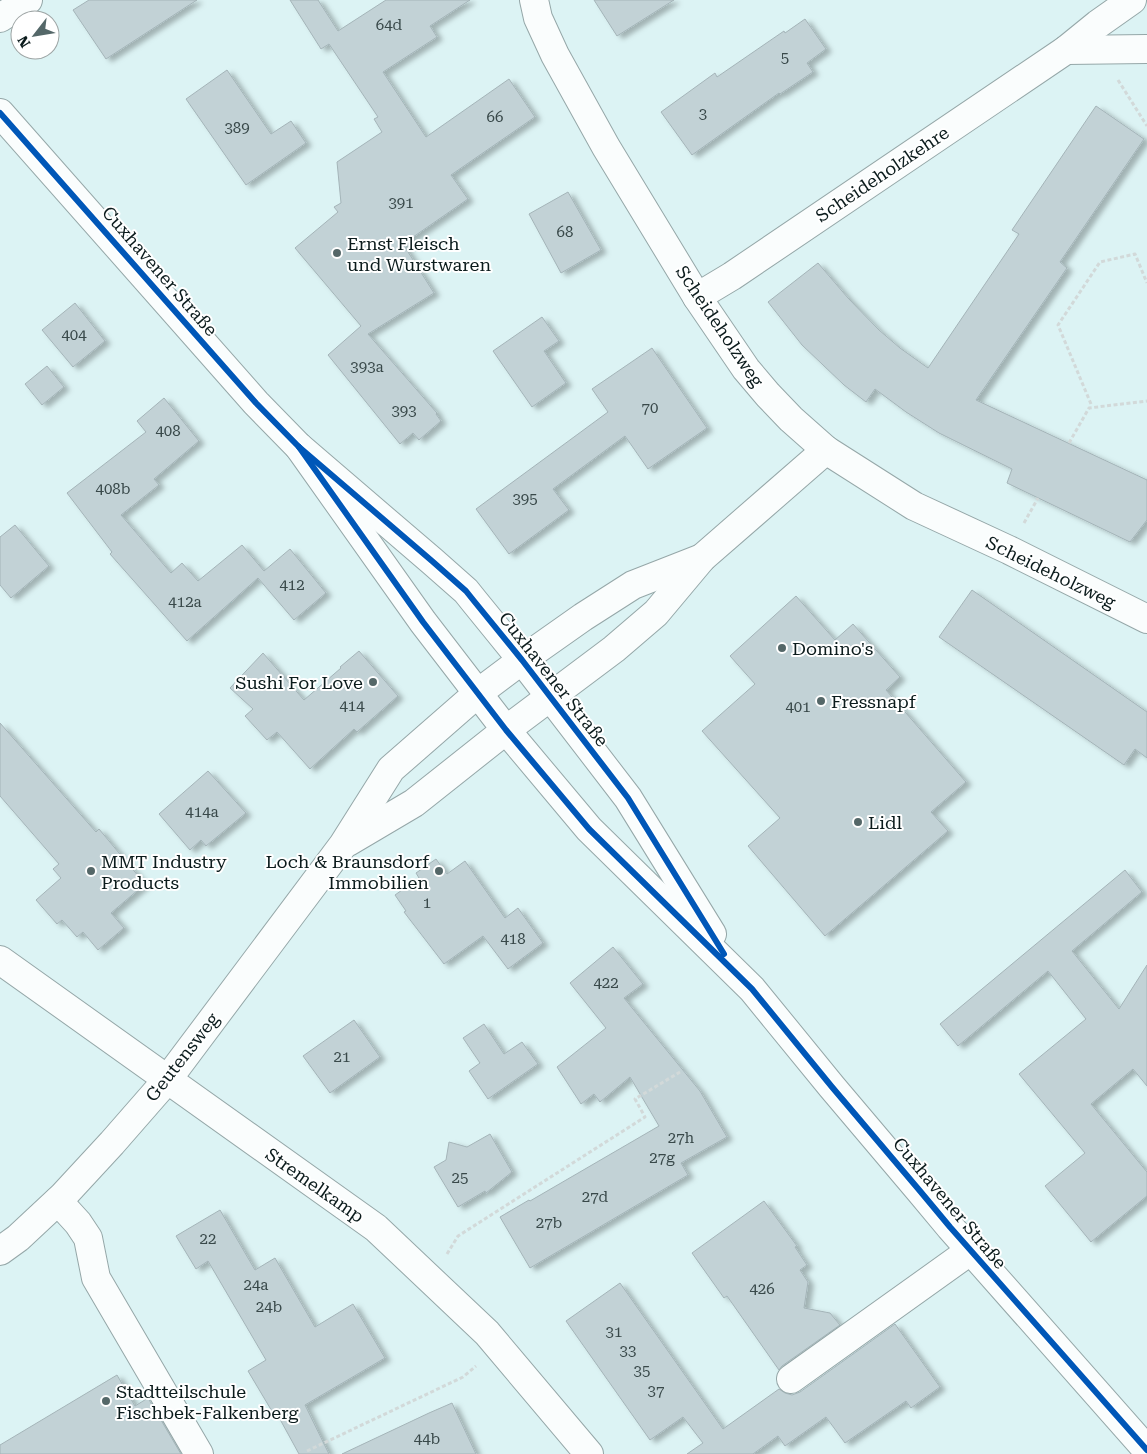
<svg xmlns="http://www.w3.org/2000/svg" width="1147" height="1454" viewBox="0 0 1147 1454" font-family="'Roboto Serif',serif">
	<defs>
		<filter id="shadow"><feDropShadow dx="5.5" dy="3" stdDeviation="2.5" flood-color="#0004"/></filter>
	</defs>
	<rect width="100%" height="100%" fill="#dcf3f4"/>
	<g fill="#c2d2d6" stroke="#a4b4b8" filter="url(#shadow)">
		<path d="M 89,0 L 197,0 L 106,59 L 73,10 Z"/>
		<path d="M 290,0 L 318,0 L 338,31 L 386,0 L 470,0 L 430,26 L 437,37 L 383,72 L 426,137 L 509,79 L 535,117 L 451,175 L 468,199 L 403,244 L 434,293 L 368,334 L 437,413 L 436,414 L 441,421 L 419,440 L 413,433 L 400,444 L 328,355 L 361,326 L 295,248 L 338,212 L 334,207 L 341,203 L 337,162 L 382,132 L 374,119 L 378,117 L 329,44 L 321,49 Z"/>
		<path d="M 594,0 L 674,0 L 617,36 Z"/>
		<path d="M 805,19 L 826,49 L 807,63 L 813,72 L 780,94 L 779,93 L 692,155 L 661,112 L 715,73 L 717,77 L 784,31 L 785,33 Z"/>
		<path d="M 227,70 L 271,134 L 291,121 L 306,143 L 246,185 L 186,99 Z"/>
		<path d="M 1096,106 L 1144,139 L 1060,262 L 1067,268 L 976,400 L 1147,480 L 1147,520 L 1130,542 L 1007,483 L 1012,469 L 939,433 L 906,412 L 875,389 L 866,402 L 844,385 L 802,345 L 768,302 L 818,263 L 848,298 L 879,330 L 900,348 L 928,368 L 1019,234 L 1012,230 Z"/>
		<path d="M 568,192 L 601,250 L 561,273 L 529,214 Z"/>
		<path d="M 75,303 L 105,341 L 73,367 L 42,330 Z"/>
		<path d="M 542,317 L 559,341 L 544,351 L 566,383 L 532,407 L 493,351 Z"/>
		<path d="M 652,348 L 707,428 L 648,469 L 625,436 L 553,489 L 569,510 L 509,554 L 476,509 L 608,412 L 592,389 Z"/>
		<path d="M 47,366 L 64,387 L 42,405 L 25,384 Z"/>
		<path d="M 164,398 L 199,441 L 154,479 L 159,485 L 121,515 L 171,573 L 182,563 L 198,581 L 242,545 L 264,571 L 290,549 L 326,593 L 294,620 L 258,578 L 187,641 L 110,554 L 112,552 L 67,493 L 146,432 L 137,421 Z"/>
		<path d="M 15,525 L 49,566 L 11,598 L 0,585 L 0,537 Z"/>
		<path d="M 972,590 L 1147,712 L 1147,758 L 1135,749 L 1124,765 L 939,637 Z"/>
		<path d="M 796,596 L 835,640 L 853,624 L 900,677 L 886,690 L 966,782 L 931,812 L 948,831 L 825,936 L 748,846 L 780,818 L 702,731 L 755,684 L 730,656 Z"/>
		<path d="M 359,651 L 398,696 L 357,732 L 354,729 L 310,769 L 277,732 L 267,740 L 245,716 L 253,709 L 230,688 L 263,653 L 304,700 L 341,668 L 340,667 Z"/>
		<path d="M 0,723 L 96,832 L 99,829 L 145,884 L 111,913 L 124,928 L 98,950 L 83,932 L 77,937 L 62,920 L 57,924 L 36,900 L 61,878 L 53,869 L 59,864 L 0,796 Z"/>
		<path d="M 208,771 L 246,813 L 206,846 L 201,840 L 190,850 L 159,814 Z"/>
		<path d="M 436,859 L 447,874 L 465,861 L 505,918 L 518,908 L 543,943 L 508,969 L 483,936 L 444,964 L 404,912 L 406,911 L 395,895 L 419,878 L 416,873 Z"/>
		<path d="M 1125,870 L 1142,892 L 1072,951 L 1119,1009 L 1147,965 L 1147,1086 L 1133,1069 L 1091,1104 L 1147,1172 L 1147,1196 L 1091,1242 L 1045,1186 L 1085,1153 L 1019,1074 L 1086,1019 L 1048,971 L 958,1046 L 940,1024 Z"/>
		<path d="M 613,947 L 643,984 L 624,998 L 700,1091 L 727,1137 L 681,1163 L 688,1175 L 530,1268 L 500,1217 L 529,1200 L 530,1201 L 659,1126 L 630,1077 L 600,1102 L 594,1094 L 581,1104 L 557,1067 L 606,1028 L 570,983 Z"/>
		<path d="M 354,1020 L 380,1057 L 330,1093 L 303,1056 Z"/>
		<path d="M 484,1024 L 504,1054 L 522,1042 L 538,1064 L 488,1099 L 469,1071 L 480,1063 L 463,1038 Z"/>
		<path d="M 490,1134 L 512,1172 L 486,1193 L 485,1191 L 458,1207 L 434,1167 L 446,1160 L 449,1142 L 467,1147 Z"/>
		<path d="M 764,1201 L 797,1246 L 795,1247 L 807,1265 L 800,1270 L 808,1282 L 804,1308 L 830,1313 L 840,1325 L 782,1366 L 779,1370 L 727,1296 L 724,1298 L 692,1253 Z"/>
		<path d="M 220,1210 L 255,1270 L 275,1258 L 315,1327 L 353,1304 L 385,1358 L 305,1405 L 329,1454 L 299,1454 L 276,1412 L 273,1413 L 248,1371 L 266,1360 L 208,1261 L 196,1269 L 176,1236 Z"/>
		<path d="M 620,1283 L 723,1429 L 779,1389 L 785,1393 L 792,1395 L 800,1392 L 895,1324 L 940,1387 L 911,1408 L 906,1401 L 845,1443 L 826,1417 L 785,1446 L 778,1436 L 753,1454 L 687,1454 L 703,1443 L 683,1417 L 650,1440 L 566,1321 Z"/>
		<path d="M 117,1375 L 135,1406 L 148,1398 L 181,1454 L 0,1454 L 0,1445 Z"/>
		<path d="M 452,1403 L 476,1454 L 342,1454 L 429,1413 Z"/>
	</g>
	<g fill="none" stroke-linecap="round" stroke-linejoin="round">
		<g stroke="#95a7a8" stroke-width="30">
			<g id="minor">
				<path d="M 534,0 L 538,18 L 555,55 L 606,147 L 697,297 L 746,369 L 768,395 L 791,419 L 826,450 L 914,506 L 1009,550 L 1147,619"/>
				<path d="M 0,18 L 28,0"/>
				<path d="M 1066,50 L 1147,49"/>
				<path d="M 697,297 L 732,276 L 1066,50 L 1098,24 L 1132,0"/>
				<path d="M 348,842 L 414,803 L 506,730 L 614,649 L 656,613 L 702,558 L 826,450"/>
				<path d="M 0,960 L 376,1228 L 487,1333 L 589,1454"/>
				<path d="M 58,1201 L 78,1223 L 88,1238 L 96,1278 L 199,1454"/>
				<path d="M 0,1251 L 18,1238 L 63,1196 L 112,1143 L 167,1080 L 343,845 L 391,769 L 478,693 L 522,660 L 583,617 L 633,585 L 702,558"/>
				<path d="M 791,1379 L 970,1251"/>
			</g>
		</g>
		<g stroke="#95a7a8" stroke-width="30">
			<g id="major">
				<path d="M 0,113 L 256,403 L 299,447 L 432,561 L 466,591 L 474,601 L 522,660 L 628,798 L 712,934"/>
				<path d="M 299,447 L 423,622 L 506,730 L 589,829 L 752,989 L 832,1087 L 920,1191 L 950,1227 L 1147,1450"/>
			</g>
		</g>
		<g stroke="#d2d9d9" stroke-width="3" stroke-dasharray="4 2.5" stroke-linecap="butt">
			<path d="M 1118,80 L 1147,126"/>
			<path d="M 1091,404 L 1058,325 L 1100,262 L 1135,254 L 1147,283"/>
			<path d="M 1069,443 L 1089,408 L 1147,401"/>
			<path d="M 1024,523 L 1038,498"/>
			<path d="M 447,1254 L 458,1236 L 645,1117 L 635,1099 L 680,1072"/>
			<path d="M 307,1451 L 463,1377 L 476,1366"/>
		</g>
		<use href="#minor" stroke="#fafdfd" stroke-width="28"/>
		<use href="#major" stroke="#fafdfd" stroke-width="28"/>
		<g stroke="#fff" stroke-width="9">
			<g id="cycleway">
				<path d="M 0,113 L 256,403 L 299,447 L 432,561 L 466,591 L 474,601 L 522,660 L 628,798 L 724,954"/>
				<path d="M 299,447 L 423,622 L 506,730 L 589,829 L 752,989 L 832,1087 L 920,1191 L 950,1227 L 1147,1450"/>
			</g>
		</g>
		<use href="#cycleway" stroke="#0057b8" stroke-width="6"/>
	</g>
	<g fill="#546768" stroke="#fff" stroke-width="2">
		<circle cx="337" cy="253" r="5"/>
		<circle cx="782" cy="648" r="5"/>
		<circle cx="373" cy="682" r="5"/>
		<circle cx="821" cy="701" r="5"/>
		<circle cx="858" cy="822" r="5"/>
		<circle cx="91" cy="871" r="5"/>
		<circle cx="439" cy="871" r="5"/>
		<circle cx="106" cy="1401" r="5"/>
	</g>
	<g text-anchor="middle" dominant-baseline="central" stroke-width="4" stroke-linejoin="round" paint-order="stroke">
		<g font-size="15" fill="#39494a">
			<text x="389" y="25">64d</text>
			<text x="785" y="58">5</text>
			<text x="703" y="114">3</text>
			<text x="495" y="117">66</text>
			<text x="237" y="128">389</text>
			<text x="401" y="203">391</text>
			<text x="565" y="232">68</text>
			<text x="74" y="335">404</text>
			<text x="367" y="367">393a</text>
			<text x="650" y="408">70</text>
			<text x="404" y="411">393</text>
			<text x="168" y="431">408</text>
			<text x="113" y="489">408b</text>
			<text x="525" y="499">395</text>
			<text x="292" y="585">412</text>
			<text x="185" y="602">412a</text>
			<text x="352" y="706">414</text>
			<text x="798" y="707">401</text>
			<text x="202" y="812">414a</text>
			<text x="427" y="903">1</text>
			<text x="513" y="939">418</text>
			<text x="606" y="983">422</text>
			<text x="342" y="1057">21</text>
			<text x="681" y="1138">27h</text>
			<text x="662" y="1158">27g</text>
			<text x="460" y="1178">25</text>
			<text x="595" y="1197">27d</text>
			<text x="549" y="1223">27b</text>
			<text x="208" y="1239">22</text>
			<text x="256" y="1285">24a</text>
			<text x="762" y="1289">426</text>
			<text x="269" y="1307">24b</text>
			<text x="614" y="1332">31</text>
			<text x="628" y="1351">33</text>
			<text x="642" y="1371">35</text>
			<text x="656" y="1391">37</text>
			<text x="427" y="1439">44b</text>
		</g>
		<g font-size="18" fill="#0b1b1c" stroke="#fff">
			<text transform="translate(882 174) rotate(-34)">Scheideholzkehre</text>
			<text transform="translate(160 271) rotate(49)">Cuxhavener Straße</text>
			<text transform="translate(720 326) rotate(56)">Scheideholzweg</text>
			<text transform="translate(1051 572) rotate(26)">Scheideholzweg</text>
			<text transform="translate(554 679) rotate(52)">Cuxhavener Straße</text>
			<text transform="translate(182 1057) rotate(-52)">Geutensweg</text>
			<text transform="translate(315 1185) rotate(35)">Stremelkamp</text>
			<text transform="translate(950 1203) rotate(50)">Cuxhavener Straße</text>
		</g>
		<g font-size="18" fill="#0b1b1c" stroke="#fff" text-anchor="start">
			<text x="347" y="243">Ernst Fleisch<tspan x="347" dy="21">und Wurstwaren</tspan></text>
			<text x="792" y="648">Domino's</text>
			<text x="363" y="682" text-anchor="end">Sushi For Love</text>
			<text x="831" y="701">Fressnapf</text>
			<text x="868" y="822">Lidl</text>
			<text x="101" y="861">MMT Industry<tspan x="101" dy="21">Products</tspan></text>
			<text x="429" y="861" text-anchor="end">Loch &amp; Braunsdorf<tspan x="429" dy="21">Immobilien</tspan></text>
			<text x="116" y="1391">Stadtteilschule<tspan x="116" dy="21">Fischbek-Falkenberg</tspan></text>
		</g>
	</g>
	<g transform="translate(35 35) rotate(239)"><circle r="24" fill="#ffffff" stroke="#9da4a4"/>
	<path d="M0-4L9 19L0 12L-9 19Z" fill="#546768"/>
	<text y="-8" font-size="14" font-weight="bold" text-anchor="middle" fill="#0b1b1c">N</text>
	</g>
</svg>
